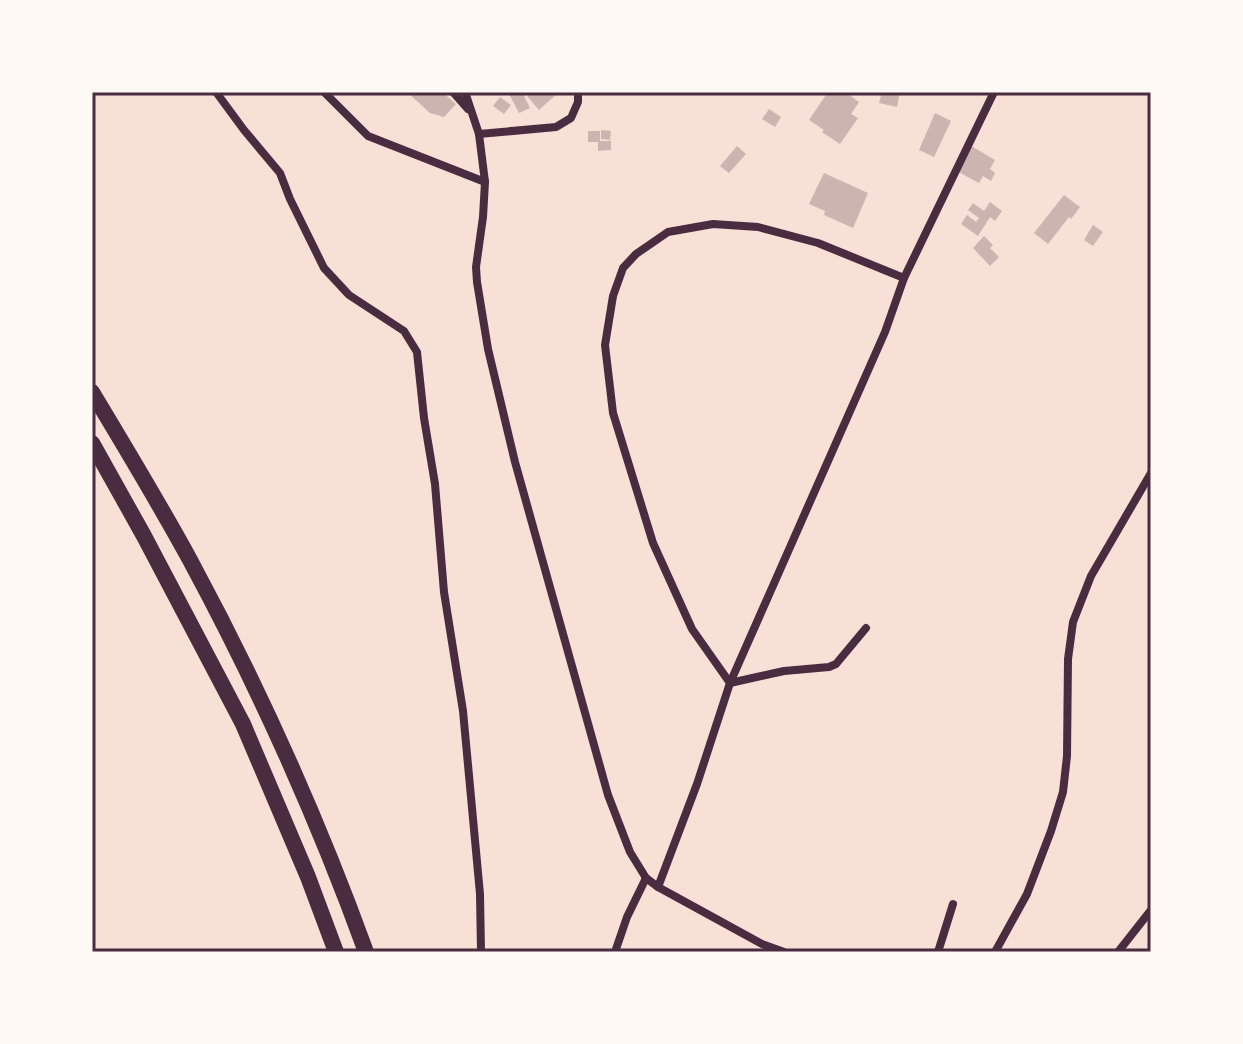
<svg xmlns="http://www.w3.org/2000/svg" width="1243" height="1044" viewBox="0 0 1243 1044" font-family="'Noto Serif',serif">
	<rect width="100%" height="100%" fill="#f7e1d7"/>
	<g fill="#ccb4b1">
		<path d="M 407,92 L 442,92 L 456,104 L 444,117 L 430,113 Z"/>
		<path d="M 508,92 L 522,92 L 530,108 L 519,113 Z"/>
		<path d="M 531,92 L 559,92 L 539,110 L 527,96 Z"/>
		<path d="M 828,92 L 845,92 L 859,102 L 851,114 L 858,118 L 840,144 L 822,132 L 824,130 L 809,120 Z"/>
		<path d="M 882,92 L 900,92 L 897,107 L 879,103 Z"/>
		<path d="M 500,97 L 511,105 L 504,114 L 493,106 Z"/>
		<path d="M 769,109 L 781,117 L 775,127 L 762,119 Z"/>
		<path d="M 935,113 L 951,121 L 934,157 L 919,150 Z"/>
		<path d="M 601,130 L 611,131 L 610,140 L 601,139 Z"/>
		<path d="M 588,131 L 600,131 L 600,141 L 611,141 L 611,150 L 598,151 L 598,142 L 588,142 Z"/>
		<path d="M 968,144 L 995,160 L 990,169 L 995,173 L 991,181 L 983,176 L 979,183 L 953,169 Z"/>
		<path d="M 737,146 L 746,154 L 729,173 L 720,166 Z"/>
		<path d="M 824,173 L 868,193 L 853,228 L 824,215 L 825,211 L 809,204 Z"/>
		<path d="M 1064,195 L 1080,207 L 1071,219 L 1069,217 L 1048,244 L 1034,233 Z"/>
		<path d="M 990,202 L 1002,211 L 995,221 L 990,217 L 978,236 L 961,224 L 967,215 L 976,222 L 979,218 L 968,210 L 973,203 L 984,211 Z"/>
		<path d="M 1093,225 L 1103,232 L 1093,246 L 1084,240 Z"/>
		<path d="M 984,236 L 993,245 L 990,248 L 999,257 L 990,266 L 973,248 Z"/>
	</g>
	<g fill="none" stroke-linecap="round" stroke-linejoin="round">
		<g stroke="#4a2c40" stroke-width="8">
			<path d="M 216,92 L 244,130 L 280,173 L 290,199 L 324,268 L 349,295 L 404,331 L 417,352 L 424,418 L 435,484 L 444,592 L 463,711 L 480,894 L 481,952"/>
			<path d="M 324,92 L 368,136 L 485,182"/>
			<path d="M 453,92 L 468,109"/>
			<path d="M 465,92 L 479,134 L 485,182 L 483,217 L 476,267 L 477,282 L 488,349 L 515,462 L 608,795 L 630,852 L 646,878 L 658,887 L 762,944 L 784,952"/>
			<path d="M 479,134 L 556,127 L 571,118 L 578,102 L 578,92"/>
			<path d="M 866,628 L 836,664 L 829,667 L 784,671 L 730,683 L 692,629 L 653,543 L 613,413 L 605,345 L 613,296 L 623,268 L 636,254 L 668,232 L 713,224 L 758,227 L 818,243 L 904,278"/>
			<path d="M 658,887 L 697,784 L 730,683 L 885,332 L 904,278 L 994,92"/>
			<path d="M 615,952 L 627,917 L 646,878"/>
			<path d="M 938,952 L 953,904"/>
			<path d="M 995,952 L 1027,894 L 1051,831 L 1063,792 L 1067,756 L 1068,659 L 1073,622 L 1091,576 L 1151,473"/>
			<path d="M 1118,952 L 1151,910"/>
		</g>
		<g stroke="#4a2c40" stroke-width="16">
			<path d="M 92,392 C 125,447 159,503 190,560 C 258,686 317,817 366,952"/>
			<path d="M 92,443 L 144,536 L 243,724 L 308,877 L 336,952"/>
		</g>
	</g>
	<rect width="1243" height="1044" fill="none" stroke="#fffaf5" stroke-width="188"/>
	<rect x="94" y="94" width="1055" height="856" fill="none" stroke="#4a2c40" stroke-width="3"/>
</svg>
